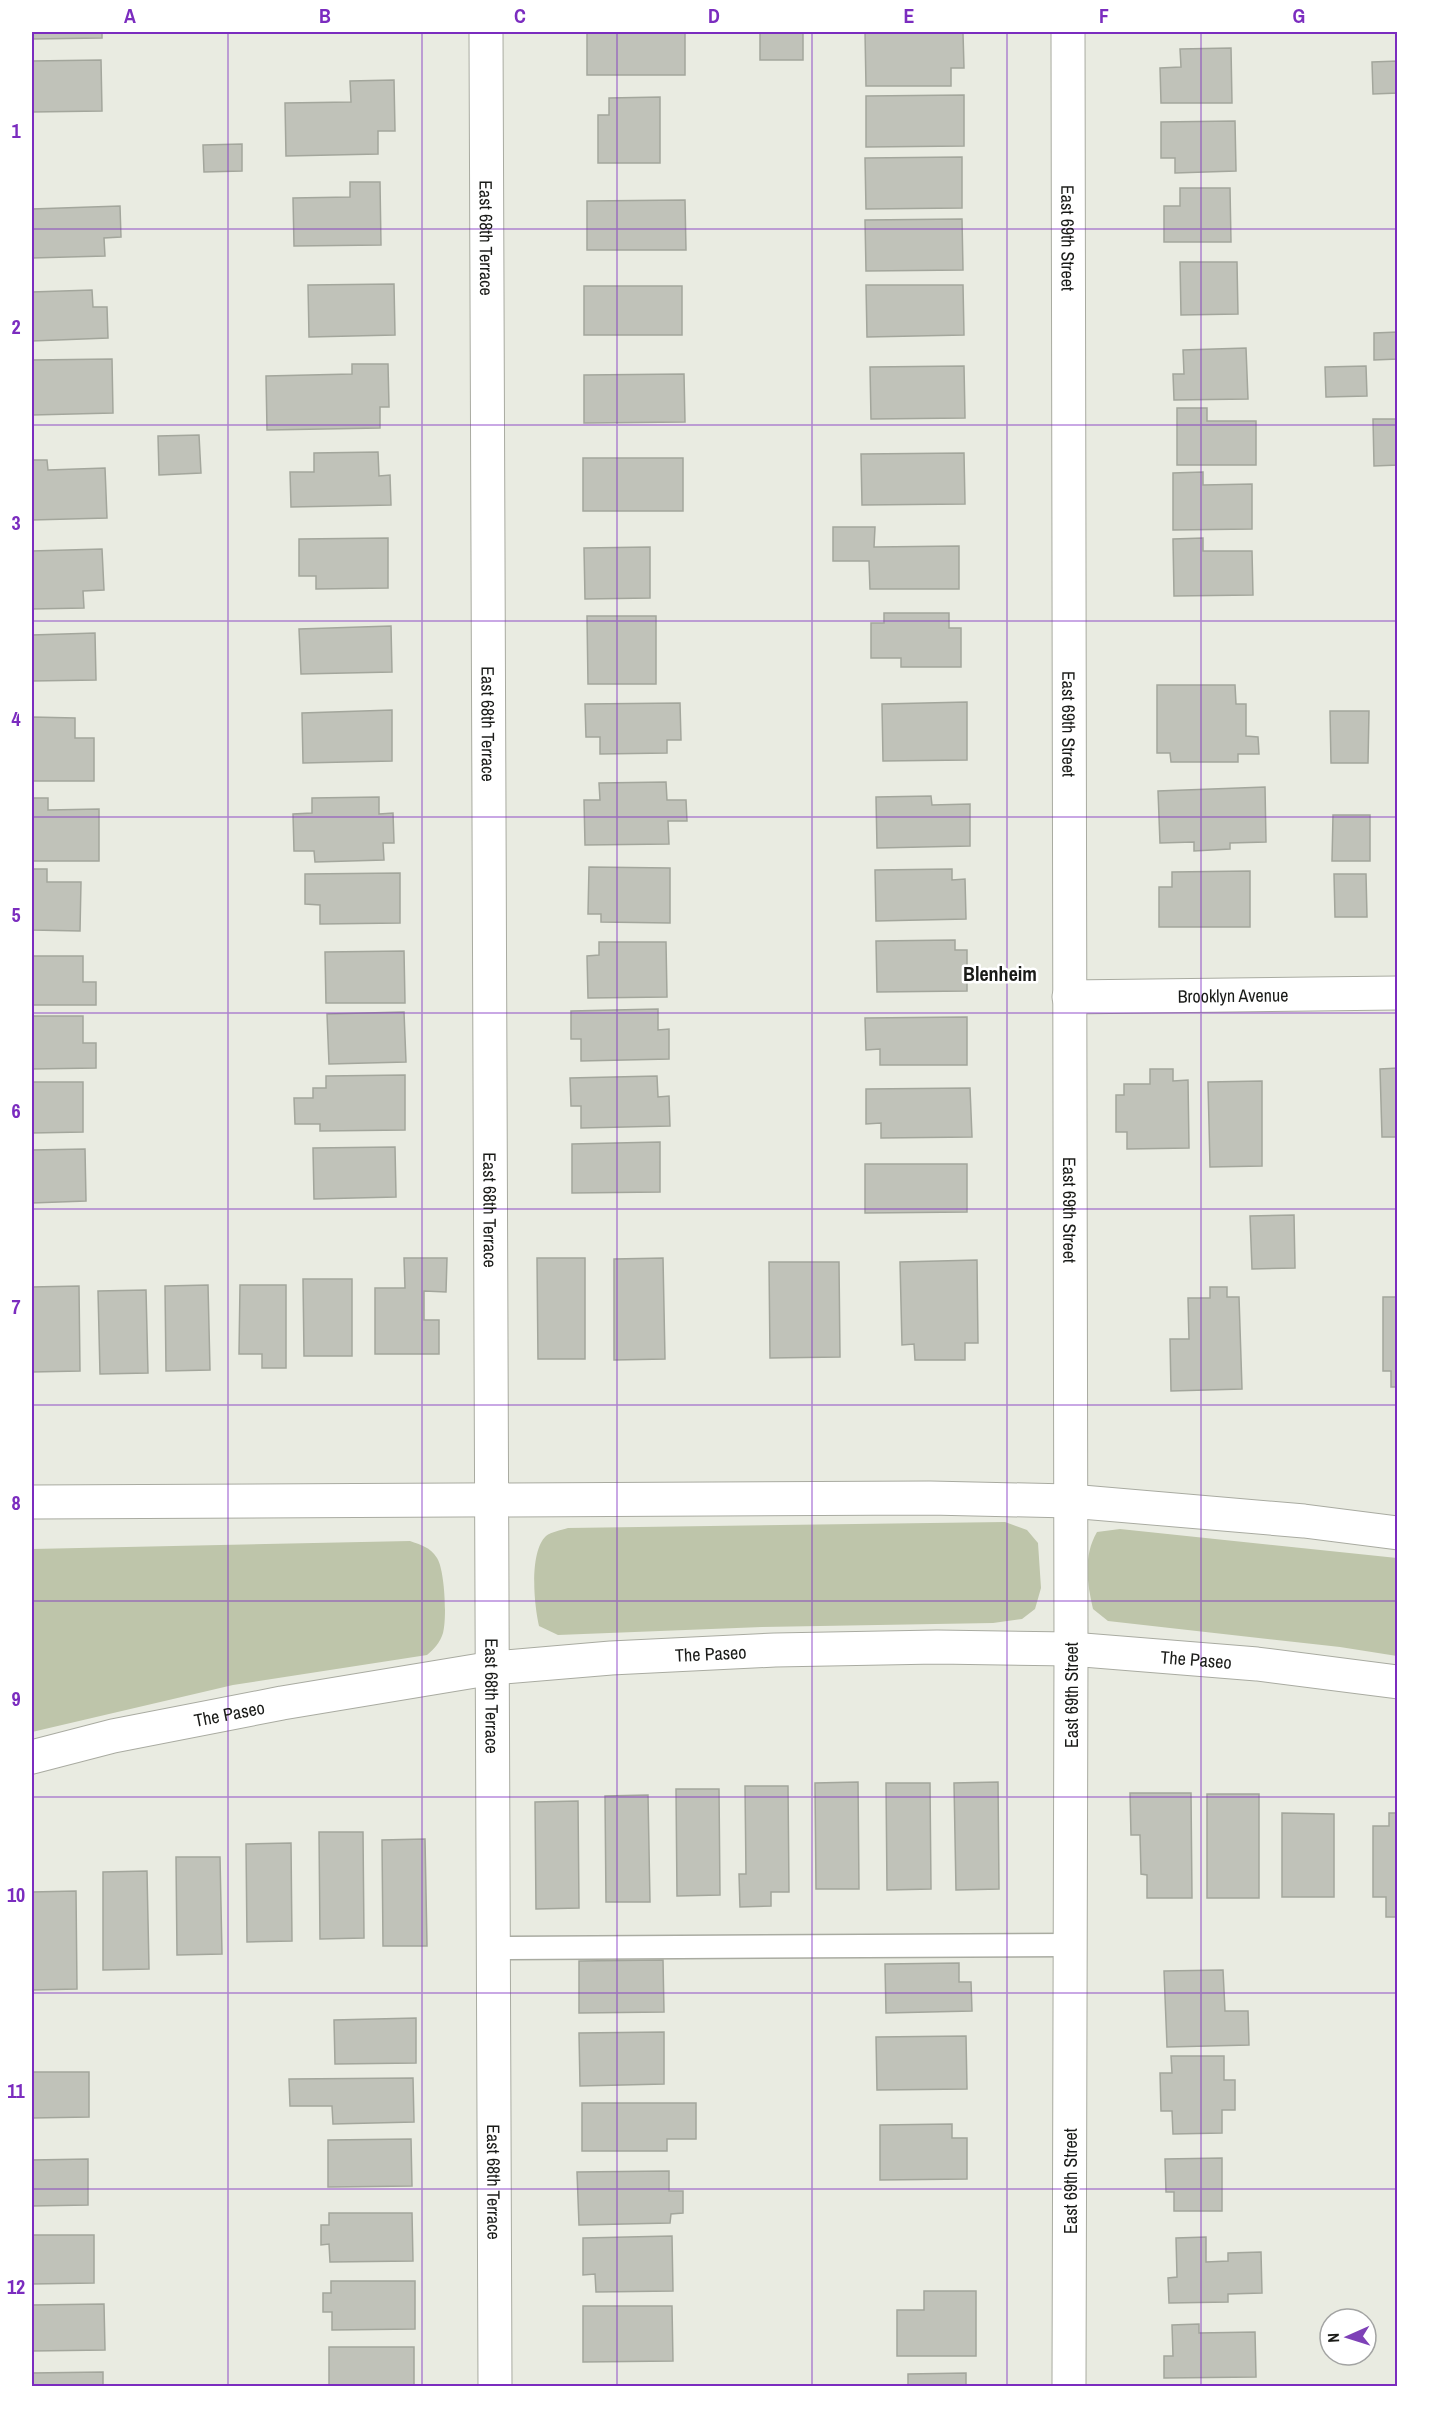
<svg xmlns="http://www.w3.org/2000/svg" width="1429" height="2418" viewBox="0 0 1429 2418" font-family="'Archivo Narrow',sans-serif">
	<rect width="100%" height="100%" fill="#e9ebe1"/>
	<g fill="#bec5aa">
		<path d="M 1005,1522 L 1027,1530 L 1038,1543 L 1041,1588 L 1035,1609 L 1022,1619 L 993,1623 L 762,1627 L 558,1635 L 539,1626 C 534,1605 529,1552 546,1536 C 551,1532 562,1530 568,1528 Z"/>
		<path d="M 1120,1529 L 1397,1558 L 1397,1656 L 1340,1647 L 1108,1621 L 1093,1609 C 1087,1583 1083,1556 1097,1532 Z"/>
		<path d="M 410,1541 C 421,1545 430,1547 437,1558 C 445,1570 447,1619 443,1633 C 440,1643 434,1649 427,1655 L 233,1685 L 32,1732 L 32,1549 Z"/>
	</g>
	<g fill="#c0c2b9" stroke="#a3a69c" stroke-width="1.5">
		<path d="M 32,32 L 102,32 L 102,38 L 32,39 Z"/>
		<rect x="587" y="32" width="98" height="43"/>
		<rect x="760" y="32" width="43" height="28"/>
		<path d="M 865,32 L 963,33 L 964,68 L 951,68 L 951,86 L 866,86 Z"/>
		<path d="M 1231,48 L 1232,103 L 1161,103 L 1160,68 L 1181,67 L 1180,49 Z"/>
		<path d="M 101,60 L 102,111 L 32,112 L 32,61 Z"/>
		<path d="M 1398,61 L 1398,93 L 1373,94 L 1372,62 Z"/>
		<path d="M 394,80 L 395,131 L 378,131 L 378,154 L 286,156 L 285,103 L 351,102 L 350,81 Z"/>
		<path d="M 964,95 L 964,146 L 866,147 L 866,96 Z"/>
		<path d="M 660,97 L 660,163 L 598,163 L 598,115 L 609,115 L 609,98 Z"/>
		<path d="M 1235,121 L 1236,171 L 1175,173 L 1175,158 L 1161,158 L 1161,122 Z"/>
		<path d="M 242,144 L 242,171 L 204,172 L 203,145 Z"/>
		<path d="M 962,157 L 962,208 L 866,209 L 865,158 Z"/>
		<path d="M 350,182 L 380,182 L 381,245 L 294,246 L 293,198 L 350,197 Z"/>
		<path d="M 1180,188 L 1230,188 L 1231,242 L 1164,242 L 1164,206 L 1180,206 Z"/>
		<path d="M 685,200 L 686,250 L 587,250 L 587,201 Z"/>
		<path d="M 120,206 L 121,237 L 104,238 L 105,256 L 32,258 L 32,209 Z"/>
		<path d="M 962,219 L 963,270 L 866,271 L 865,220 Z"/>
		<path d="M 1180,262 L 1237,262 L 1238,314 L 1181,315 Z"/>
		<path d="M 394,284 L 395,335 L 309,337 L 308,285 Z"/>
		<path d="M 866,285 L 963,285 L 964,335 L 867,337 Z"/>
		<rect x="584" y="286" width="98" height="49"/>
		<path d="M 92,290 L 93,307 L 107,307 L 108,338 L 32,341 L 32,292 Z"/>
		<path d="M 1398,332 L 1398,359 L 1374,360 L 1374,333 Z"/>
		<path d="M 1246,348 L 1248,399 L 1174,400 L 1173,374 L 1184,374 L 1183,350 Z"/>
		<path d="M 112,359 L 113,413 L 32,415 L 32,360 Z"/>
		<path d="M 352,364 L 388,364 L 389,407 L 380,407 L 380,428 L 267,430 L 266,376 L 352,374 Z"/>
		<path d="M 964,366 L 965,418 L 871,419 L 870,367 Z"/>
		<path d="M 1366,366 L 1367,396 L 1326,397 L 1325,367 Z"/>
		<path d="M 684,374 L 685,422 L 584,423 L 584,375 Z"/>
		<path d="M 1177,408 L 1207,408 L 1207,421 L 1256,421 L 1256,465 L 1177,465 Z"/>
		<path d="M 1373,419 L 1398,419 L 1398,465 L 1374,466 Z"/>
		<path d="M 199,435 L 201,473 L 159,475 L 158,436 Z"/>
		<path d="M 378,452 L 379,476 L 390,475 L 391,505 L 291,507 L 290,472 L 314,472 L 314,453 Z"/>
		<path d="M 964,453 L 965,504 L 862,505 L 861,454 Z"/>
		<rect x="583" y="458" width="100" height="53"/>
		<path d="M 32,460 L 47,460 L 48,470 L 105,468 L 107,518 L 32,520 Z"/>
		<path d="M 1203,472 L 1203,485 L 1252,484 L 1252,529 L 1173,530 L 1173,473 Z"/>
		<path d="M 833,527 L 875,527 L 874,547 L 959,546 L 959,589 L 870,589 L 869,561 L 833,561 Z"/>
		<path d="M 388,538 L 388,588 L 316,589 L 316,576 L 299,576 L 299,539 Z"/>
		<path d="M 1203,538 L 1203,551 L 1252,551 L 1253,595 L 1174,596 L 1173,539 Z"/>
		<path d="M 650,547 L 650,598 L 585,599 L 584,548 Z"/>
		<path d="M 102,549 L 104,590 L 83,591 L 84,608 L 32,609 L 32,551 Z"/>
		<path d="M 884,613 L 949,613 L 949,628 L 961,628 L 961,667 L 901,667 L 901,658 L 871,658 L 871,623 L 884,623 Z"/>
		<path d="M 587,616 L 656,616 L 656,684 L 588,684 Z"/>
		<path d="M 391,626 L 392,672 L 301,674 L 299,629 Z"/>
		<path d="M 95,633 L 96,680 L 32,681 L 32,635 Z"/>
		<path d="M 1157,685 L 1235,685 L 1236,704 L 1246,704 L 1246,736 L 1258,737 L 1259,754 L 1238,754 L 1238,762 L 1171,762 L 1170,753 L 1157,753 Z"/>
		<path d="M 967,702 L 967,760 L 883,761 L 882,704 Z"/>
		<path d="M 680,703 L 681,740 L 667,740 L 667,753 L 600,754 L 600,737 L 586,737 L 585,704 Z"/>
		<path d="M 392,710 L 392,761 L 303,763 L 302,713 Z"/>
		<path d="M 1330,711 L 1369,711 L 1368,763 L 1331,763 Z"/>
		<path d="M 32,717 L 75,718 L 75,738 L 94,738 L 94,781 L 32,781 Z"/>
		<path d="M 666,782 L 667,800 L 686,800 L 687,821 L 668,821 L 669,844 L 585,845 L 584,800 L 600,800 L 599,783 Z"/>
		<path d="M 1265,787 L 1266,842 L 1230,843 L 1230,849 L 1194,851 L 1194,842 L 1160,843 L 1158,791 Z"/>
		<path d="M 931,796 L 932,805 L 970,804 L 970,846 L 877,848 L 876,797 Z"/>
		<path d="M 379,797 L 379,814 L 393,813 L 394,843 L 383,843 L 384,860 L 315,862 L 314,851 L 294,851 L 293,814 L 312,813 L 312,798 Z"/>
		<path d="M 32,798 L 48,798 L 48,810 L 99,809 L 99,861 L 32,861 Z"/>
		<path d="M 1333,815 L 1370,815 L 1370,861 L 1332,861 Z"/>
		<path d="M 589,867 L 670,868 L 670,923 L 601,922 L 601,914 L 588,914 Z"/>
		<path d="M 32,869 L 47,869 L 47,882 L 81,882 L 80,931 L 32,930 Z"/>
		<path d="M 952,869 L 952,880 L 965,879 L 966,919 L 876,921 L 875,870 Z"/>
		<path d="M 1250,871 L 1250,927 L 1159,927 L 1159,887 L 1172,887 L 1172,872 Z"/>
		<path d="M 400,873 L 400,923 L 320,924 L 320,905 L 305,904 L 305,874 Z"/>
		<path d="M 1334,874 L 1366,874 L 1367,917 L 1335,917 Z"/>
		<path d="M 955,940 L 955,950 L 967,950 L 967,991 L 877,992 L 876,941 Z"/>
		<path d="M 599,942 L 666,942 L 667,997 L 588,998 L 587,956 L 599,955 Z"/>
		<path d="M 404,951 L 405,1003 L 326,1003 L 325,952 Z"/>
		<path d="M 32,956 L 83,956 L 83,982 L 96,982 L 96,1005 L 32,1005 Z"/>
		<path d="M 658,1009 L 658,1030 L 669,1029 L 669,1059 L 581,1061 L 581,1039 L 571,1039 L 571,1011 Z"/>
		<path d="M 404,1012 L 406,1062 L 329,1064 L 327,1014 Z"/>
		<path d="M 32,1016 L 83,1016 L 83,1043 L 96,1043 L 96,1068 L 32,1069 Z"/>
		<path d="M 967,1017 L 967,1065 L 880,1065 L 880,1049 L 866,1050 L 865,1018 Z"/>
		<path d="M 1398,1068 L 1398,1137 L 1382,1137 L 1380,1069 Z"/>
		<path d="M 1150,1069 L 1173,1069 L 1173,1081 L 1188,1080 L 1189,1148 L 1127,1149 L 1127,1132 L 1116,1132 L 1116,1095 L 1124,1095 L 1124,1084 L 1150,1084 Z"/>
		<path d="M 405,1075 L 405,1130 L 320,1131 L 320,1124 L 295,1124 L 294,1098 L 313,1098 L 313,1088 L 326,1088 L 326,1076 Z"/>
		<path d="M 657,1076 L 658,1097 L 669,1096 L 670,1126 L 581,1128 L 581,1106 L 571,1106 L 570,1078 Z"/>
		<path d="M 1262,1081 L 1262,1166 L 1210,1167 L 1208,1082 Z"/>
		<path d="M 32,1082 L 83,1082 L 83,1132 L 32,1133 Z"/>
		<path d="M 970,1088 L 972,1137 L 881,1138 L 881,1123 L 866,1124 L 866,1089 Z"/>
		<path d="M 660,1142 L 660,1192 L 572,1193 L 572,1144 Z"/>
		<path d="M 395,1147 L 396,1197 L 314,1199 L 313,1148 Z"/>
		<path d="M 85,1149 L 86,1201 L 32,1203 L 32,1150 Z"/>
		<path d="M 865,1164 L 967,1164 L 967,1212 L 865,1213 Z"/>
		<path d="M 1294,1215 L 1295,1268 L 1252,1269 L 1250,1216 Z"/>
		<path d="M 404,1258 L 447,1258 L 446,1292 L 424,1291 L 424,1320 L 439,1320 L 439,1354 L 375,1354 L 375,1288 L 405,1288 Z"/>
		<path d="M 537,1258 L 585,1258 L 585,1359 L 538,1359 Z"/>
		<path d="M 663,1258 L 665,1359 L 614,1360 L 614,1259 Z"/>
		<path d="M 977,1260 L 978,1343 L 965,1343 L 965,1360 L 915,1360 L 914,1344 L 902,1345 L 900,1262 Z"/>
		<path d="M 769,1262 L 839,1262 L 840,1357 L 770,1358 Z"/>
		<path d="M 303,1279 L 352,1279 L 352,1356 L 304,1356 Z"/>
		<path d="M 208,1285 L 210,1370 L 166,1371 L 165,1286 Z"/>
		<path d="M 240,1285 L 286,1285 L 286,1368 L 262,1368 L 262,1354 L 239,1354 Z"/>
		<path d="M 79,1286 L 80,1371 L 32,1372 L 32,1287 Z"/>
		<path d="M 1210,1287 L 1227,1287 L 1227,1297 L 1239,1297 L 1242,1389 L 1171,1391 L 1170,1339 L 1189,1339 L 1188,1298 L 1210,1298 Z"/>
		<path d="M 146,1290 L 148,1373 L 100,1374 L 98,1291 Z"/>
		<path d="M 1383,1297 L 1398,1297 L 1398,1387 L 1391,1387 L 1391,1371 L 1383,1371 Z"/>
		<path d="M 858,1782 L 859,1889 L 816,1889 L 815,1783 Z"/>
		<path d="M 998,1782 L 999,1889 L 956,1890 L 954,1783 Z"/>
		<path d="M 886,1783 L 930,1783 L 931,1889 L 887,1890 Z"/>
		<path d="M 745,1786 L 788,1786 L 789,1892 L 771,1892 L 771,1906 L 740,1907 L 739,1874 L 746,1874 Z"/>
		<path d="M 676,1789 L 719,1789 L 720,1895 L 677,1896 Z"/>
		<path d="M 1130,1793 L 1191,1793 L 1192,1898 L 1147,1898 L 1147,1875 L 1141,1874 L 1140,1835 L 1131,1835 Z"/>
		<rect x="1207" y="1794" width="52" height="104"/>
		<path d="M 648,1795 L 650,1902 L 606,1902 L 605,1796 Z"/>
		<path d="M 578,1801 L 579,1908 L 536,1909 L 535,1802 Z"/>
		<path d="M 1282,1813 L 1334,1814 L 1334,1897 L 1282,1897 Z"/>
		<path d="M 1389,1813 L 1398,1813 L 1398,1917 L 1386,1917 L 1386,1897 L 1373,1897 L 1373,1826 L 1389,1826 Z"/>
		<path d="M 319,1832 L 363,1832 L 364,1938 L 320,1939 Z"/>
		<path d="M 425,1839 L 427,1946 L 383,1946 L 382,1840 Z"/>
		<path d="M 291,1843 L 292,1941 L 247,1942 L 246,1844 Z"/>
		<path d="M 176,1857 L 220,1857 L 222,1954 L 177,1955 Z"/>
		<path d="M 147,1871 L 149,1969 L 103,1970 L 103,1872 Z"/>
		<path d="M 76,1891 L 77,1989 L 32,1990 L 32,1892 Z"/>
		<path d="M 663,1960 L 664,2012 L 579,2013 L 579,1961 Z"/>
		<path d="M 959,1963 L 959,1982 L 971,1982 L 972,2011 L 886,2013 L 885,1964 Z"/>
		<path d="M 1223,1970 L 1225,2011 L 1248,2011 L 1249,2045 L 1167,2047 L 1164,1971 Z"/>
		<path d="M 416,2018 L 416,2063 L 335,2064 L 334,2020 Z"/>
		<path d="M 664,2032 L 664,2084 L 580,2086 L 579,2033 Z"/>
		<path d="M 966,2036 L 967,2089 L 877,2090 L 876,2037 Z"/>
		<path d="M 1171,2056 L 1224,2056 L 1224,2080 L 1235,2080 L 1235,2110 L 1222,2110 L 1222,2133 L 1173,2134 L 1172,2111 L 1161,2111 L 1160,2073 L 1172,2073 Z"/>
		<path d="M 32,2072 L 89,2072 L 89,2117 L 32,2118 Z"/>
		<path d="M 413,2078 L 414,2122 L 333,2124 L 332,2106 L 290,2106 L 289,2079 Z"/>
		<path d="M 582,2103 L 696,2103 L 696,2139 L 667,2139 L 667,2151 L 582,2151 Z"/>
		<path d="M 952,2124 L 952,2138 L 967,2138 L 967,2179 L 880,2180 L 880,2125 Z"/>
		<path d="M 411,2139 L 412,2186 L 328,2187 L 328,2140 Z"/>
		<path d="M 1222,2158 L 1222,2211 L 1174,2211 L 1174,2192 L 1166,2192 L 1165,2159 Z"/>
		<path d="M 88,2159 L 88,2205 L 32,2206 L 32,2160 Z"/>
		<path d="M 669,2171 L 669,2191 L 683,2191 L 683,2213 L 671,2214 L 670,2223 L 579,2225 L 577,2172 Z"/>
		<path d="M 329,2213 L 412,2213 L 413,2261 L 330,2262 L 329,2244 L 321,2245 L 321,2225 L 329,2225 Z"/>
		<path d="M 32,2235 L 94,2235 L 94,2283 L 32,2284 Z"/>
		<path d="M 672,2236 L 673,2291 L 596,2292 L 595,2274 L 583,2275 L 583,2238 Z"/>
		<path d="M 1206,2237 L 1206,2262 L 1228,2261 L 1228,2253 L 1261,2252 L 1262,2293 L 1228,2294 L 1228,2302 L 1169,2303 L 1168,2278 L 1177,2277 L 1176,2238 Z"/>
		<path d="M 331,2281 L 415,2281 L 415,2329 L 332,2330 L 332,2312 L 323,2312 L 323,2293 L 331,2293 Z"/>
		<path d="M 924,2291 L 976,2291 L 976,2356 L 897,2356 L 897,2310 L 924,2310 Z"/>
		<path d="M 104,2304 L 105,2350 L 32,2351 L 32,2305 Z"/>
		<path d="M 583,2306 L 672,2306 L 673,2361 L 583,2362 Z"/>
		<path d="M 1199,2324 L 1199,2333 L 1255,2332 L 1256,2377 L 1164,2378 L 1164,2356 L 1173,2356 L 1172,2325 Z"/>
		<rect x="329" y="2347" width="85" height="39"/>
		<path d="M 103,2372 L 103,2386 L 32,2386 L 32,2373 Z"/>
		<path d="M 966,2373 L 966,2386 L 908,2386 L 908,2374 Z"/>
	</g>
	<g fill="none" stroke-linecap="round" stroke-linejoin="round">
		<g stroke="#a9aba1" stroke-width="25">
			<path id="service" d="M 494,1948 L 1070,1945"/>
		</g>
		<g stroke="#a9aba1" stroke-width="35">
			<g id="minor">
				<path id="s1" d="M 486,32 L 495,2386"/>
				<path id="s2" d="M 1068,32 L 1071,1649 L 1069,2386"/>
				<path id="s3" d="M 1069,997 L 1398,993"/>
			</g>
		</g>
		<g stroke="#a9aba1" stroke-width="35">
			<g id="secondary">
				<path d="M 32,1502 L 930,1498 L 1070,1501 L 1304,1521 L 1398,1533"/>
				<path id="s4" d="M 32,1757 L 113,1736 L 282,1703 L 493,1668 L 611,1658 L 775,1650 L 937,1647 L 1071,1649 L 1257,1664 L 1398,1682"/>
			</g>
		</g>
		<use href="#service" stroke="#fff" stroke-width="22"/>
		<use href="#minor" stroke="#fff" stroke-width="33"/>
		<use href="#secondary" stroke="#fff" stroke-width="33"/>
	</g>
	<path fill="none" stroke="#7b2cbf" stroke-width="1.5" stroke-opacity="0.55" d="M 228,32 L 228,2386M 422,32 L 422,2386M 617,32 L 617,2386M 812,32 L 812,2386M 1007,32 L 1007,2386M 1201,32 L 1201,2386M 32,229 L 1398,229M 32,425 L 1398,425M 32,621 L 1398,621M 32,817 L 1398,817M 32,1013 L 1398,1013M 32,1209 L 1398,1209M 32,1405 L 1398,1405M 32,1601 L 1398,1601M 32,1797 L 1398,1797M 32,1993 L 1398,1993M 32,2189 L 1398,2189"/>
	<g text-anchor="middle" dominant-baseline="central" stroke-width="5" stroke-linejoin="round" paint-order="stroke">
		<g font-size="18" fill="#1a1b18" stroke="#fff">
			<text stroke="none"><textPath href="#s1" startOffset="206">East 68th Terrace</textPath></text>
			<text stroke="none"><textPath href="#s2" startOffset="206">East 69th Street</textPath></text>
			<text stroke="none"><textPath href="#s1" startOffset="692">East 68th Terrace</textPath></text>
			<text stroke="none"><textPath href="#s2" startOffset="692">East 69th Street</textPath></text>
			<text stroke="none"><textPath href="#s3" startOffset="164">Brooklyn Avenue</textPath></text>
			<text stroke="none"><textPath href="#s1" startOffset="1178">East 68th Terrace</textPath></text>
			<text stroke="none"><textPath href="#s2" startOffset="1178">East 69th Street</textPath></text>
			<text stroke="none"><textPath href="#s4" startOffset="688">The Paseo</textPath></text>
			<text stroke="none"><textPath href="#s4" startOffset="1174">The Paseo</textPath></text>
			<text stroke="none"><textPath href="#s1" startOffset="1664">East 68th Terrace</textPath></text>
			<text transform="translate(1071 1695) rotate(-90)">East 69th Street</text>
			<text stroke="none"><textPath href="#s4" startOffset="202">The Paseo</textPath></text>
			<text stroke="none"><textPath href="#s1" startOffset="2150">East 68th Terrace</textPath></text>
			<text transform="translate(1070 2181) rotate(-90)">East 69th Street</text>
		</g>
		<g font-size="20" font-weight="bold" fill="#1a1b18" stroke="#fff">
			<text x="1000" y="973">Blenheim</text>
		</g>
	</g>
	<rect width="1429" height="2418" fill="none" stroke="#ffffff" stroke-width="66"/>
	<g transform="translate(1348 2337) rotate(267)"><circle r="28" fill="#ffffff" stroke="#a3a4a3" stroke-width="1.5"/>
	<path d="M0-4.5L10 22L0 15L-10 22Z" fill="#7e41b7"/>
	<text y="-9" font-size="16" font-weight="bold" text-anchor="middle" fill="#1a1b18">N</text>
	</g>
	<rect x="33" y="33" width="1363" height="2352" fill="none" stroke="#7b2cbf" stroke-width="2"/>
	<g font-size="20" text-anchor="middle" font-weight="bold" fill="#7b2cbf">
		<text x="130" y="23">A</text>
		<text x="325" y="23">B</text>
		<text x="520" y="23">C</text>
		<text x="714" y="23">D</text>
		<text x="909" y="23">E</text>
		<text x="1104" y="23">F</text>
		<text x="1299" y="23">G</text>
		<text x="16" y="138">1</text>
		<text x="16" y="334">2</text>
		<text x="16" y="530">3</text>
		<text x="16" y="726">4</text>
		<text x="16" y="922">5</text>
		<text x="16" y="1118">6</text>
		<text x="16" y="1314">7</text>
		<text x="16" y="1510">8</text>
		<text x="16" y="1706">9</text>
		<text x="16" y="1902">10</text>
		<text x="16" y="2098">11</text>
		<text x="16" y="2294">12</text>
	</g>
</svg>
